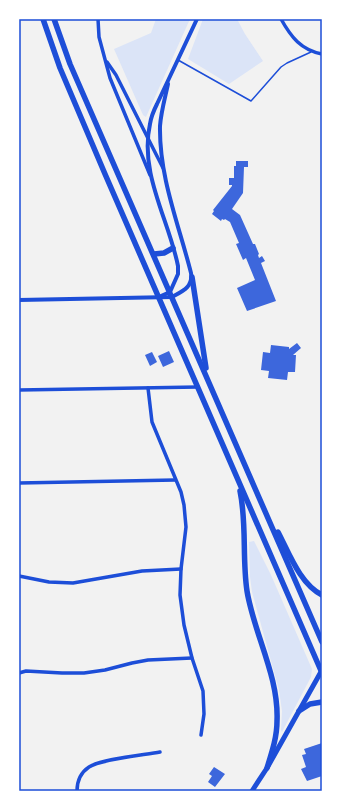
<svg xmlns="http://www.w3.org/2000/svg" width="341" height="810" viewBox="0 0 341 810" font-family="Signika,sans-serif">
	<rect width="100%" height="100%" fill="#f2f2f2"/>
	<g fill="#dbe4f7">
		<path d="M 156,19 L 190,19 L 146,117 L 143,115 L 114,49 L 151,33 Z"/>
		<path d="M 203,19 L 237,19 L 245,34 L 263,61 L 229,84 L 188,59 Z"/>
		<path d="M 254,541 L 271,575 L 312,669 L 311,677 L 282,732 L 281,730 L 282,711 L 279,690 L 252,592 L 250,577 L 249,542 Z"/>
	</g>
	<g fill="#3d67dc">
		<path d="M 236,161 L 248,161 L 248,167 L 244,167 L 243,193 L 232,209 L 240,215 L 253,244 L 255,244 L 259,254 L 258,255 L 259,258 L 262,256 L 265,261 L 261,263 L 276,301 L 247,311 L 237,288 L 255,280 L 246,258 L 243,260 L 236,244 L 239,243 L 230,222 L 225,219 L 224,220 L 222,219 L 221,221 L 212,214 L 214,211 L 213,210 L 232,186 L 232,185 L 229,185 L 229,178 L 234,178 L 234,166 L 236,166 Z"/>
		<path d="M 297,343 L 301,348 L 293,355 L 296,355 L 295,372 L 288,372 L 287,380 L 268,378 L 269,371 L 261,370 L 263,352 L 270,353 L 271,345 L 289,347 L 289,349 Z"/>
		<path d="M 169,351 L 174,362 L 163,367 L 158,356 Z"/>
		<path d="M 152,352 L 157,362 L 150,366 L 145,355 Z"/>
		<path d="M 322,743 L 322,776 L 307,781 L 301,769 L 306,767 L 302,755 L 306,754 L 304,749 Z"/>
		<path d="M 214,767 L 225,774 L 215,787 L 208,782 L 212,776 L 209,774 Z"/>
	</g>
	<g fill="none" stroke-linecap="round" stroke-linejoin="round">
		<path stroke="#1d4ed8" stroke-width="1.5" d="M 178,60 L 251,101 L 281,67 L 287,63 L 311,52"/>
		<g stroke="#1d4ed8" stroke-width="3.5">
			<path d="M 98,19 L 99,37 L 110,78 L 150,175"/>
			<path d="M 281,19 C 291,37 301,50 322,54"/>
			<path d="M 107,62 L 116,75 L 163,168"/>
			<path d="M 148,388 L 152,422 L 181,492 L 184,505 L 186,527 L 181,569 L 180,595 L 184,625 L 192,658 L 203,691 L 204,714 L 201,735"/>
			<path d="M 19,390 L 198,387"/>
			<path d="M 19,483 L 175,480"/>
			<path d="M 19,576 L 49,582 L 73,583 L 142,571 L 181,569"/>
			<path d="M 19,673 L 26,671 L 62,673 L 84,673 L 105,670 L 132,663 L 148,660 L 192,658"/>
			<path d="M 77,791 C 77,781 80,773 89,767 C 101,759 144,755 160,752"/>
		</g>
		<g stroke="#1d4ed8" stroke-width="4">
			<path d="M 161,296 L 170,292 L 178,274 L 178,266 C 169,220 139,173 150,124 C 151,117 154,110 157,104 L 197,19"/>
			<path d="M 19,300 L 172,297 C 183,291 193,287 191,273 C 179,225 159,177 160,126 C 161,112 165,98 168,84"/>
		</g>
		<path stroke="#1d4ed8" stroke-width="5" d="M 252,791 L 267,768 L 322,670"/>
		<g stroke="#1d4ed8" stroke-width="5.5">
			<path d="M 43,19 L 60,68 L 105,174 L 322,673"/>
			<path d="M 54,19 L 70,64 L 322,642"/>
			<path d="M 154,254 L 164,253 L 173,248"/>
			<path d="M 192,277 L 206,368"/>
			<path d="M 240,491 C 247,524 242,558 247,591 C 254,634 279,676 277,721 C 277,737 272,752 267,768"/>
			<path d="M 278,532 C 289,553 300,584 322,595"/>
			<path d="M 299,711 L 310,704 L 322,702"/>
		</g>
	</g>
	<rect width="341" height="810" fill="none" stroke="#ffffff" stroke-width="40"/>
	<rect x="20" y="20" width="301" height="770" fill="none" stroke="#1d4ed8" stroke-width="1.5"/>
</svg>
